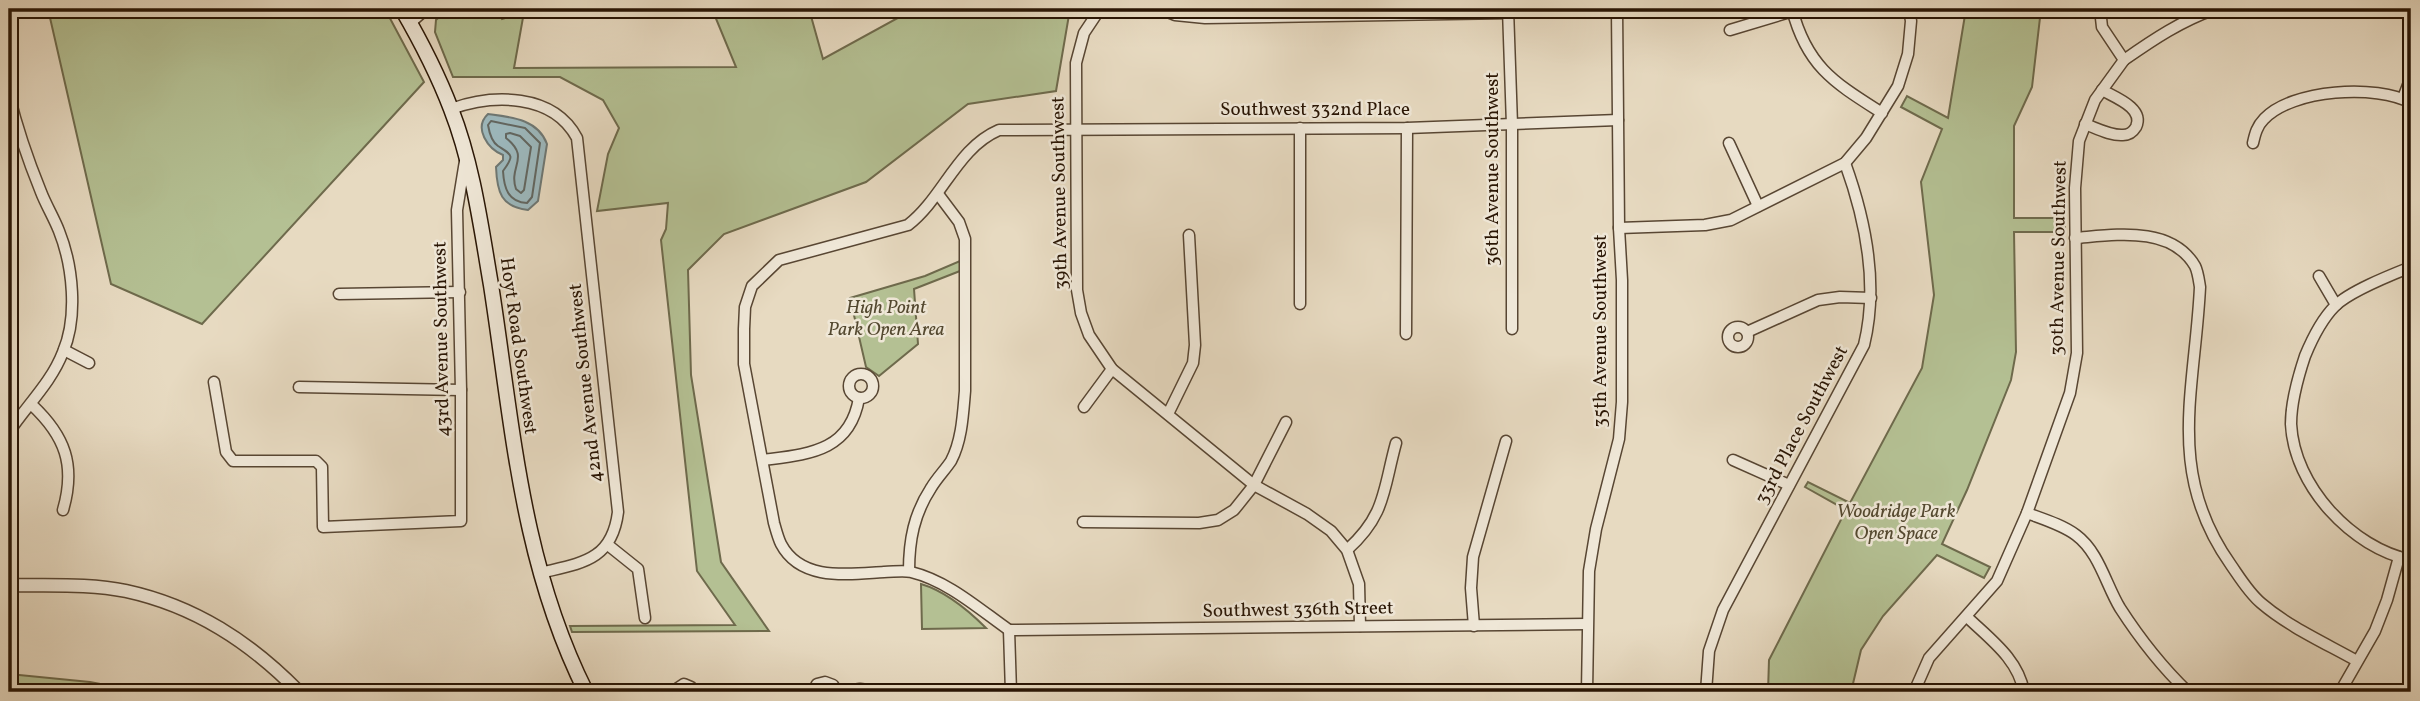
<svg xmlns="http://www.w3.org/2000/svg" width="2420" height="701" viewBox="0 0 2420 701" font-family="Vollkorn,serif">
	<rect width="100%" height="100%" fill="#e7dac1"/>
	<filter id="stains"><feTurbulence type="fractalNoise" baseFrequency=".00286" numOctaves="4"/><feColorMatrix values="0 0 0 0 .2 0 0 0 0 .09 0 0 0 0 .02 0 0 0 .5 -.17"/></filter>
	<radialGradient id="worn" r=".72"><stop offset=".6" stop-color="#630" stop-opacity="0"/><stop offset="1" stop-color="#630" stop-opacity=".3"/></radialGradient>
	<g fill="#b4c093" stroke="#6e6a4c" stroke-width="2">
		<path d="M 48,9 L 385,9 L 424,82 L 202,324 L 111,284 Z"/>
		<path d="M 447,9 L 496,9 L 502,19 L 524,12 L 514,68 L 736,67 L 712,9 L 809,9 L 823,59 L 914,9 L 1070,9 L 1056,91 L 968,104 L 866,182 L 724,234 L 688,270 L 691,375 L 721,562 L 769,631 L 572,632 L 570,626 L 735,625 L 697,571 L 661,240 L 666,229 L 668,203 L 597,211 L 608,154 L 619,128 L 603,100 L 560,77 L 453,77 L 435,32 L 436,20 Z"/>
		<path d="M 1966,9 L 2041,9 L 2032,87 L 2014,126 L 2014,218 L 2065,218 L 2065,232 L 2014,232 L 2016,352 L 2011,380 L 1967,490 L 1942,544 L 1990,567 L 1984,578 L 1937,555 L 1883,616 L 1861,650 L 1851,692 L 1768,692 L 1769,660 L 1846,510 L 1805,487 L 1808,482 L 1850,503 L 1922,368 L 1934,295 L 1921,182 L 1942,129 L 1901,107 L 1907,96 L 1948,118 Z"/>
		<path d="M 960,261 L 960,271 L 914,289 L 918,344 L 879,376 L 866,367 L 850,298 L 925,276 Z"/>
		<path d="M 921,584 C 945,591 969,611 986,628 L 922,629 Z"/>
		<path d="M 9,674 L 90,682 L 142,692 L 9,692 Z"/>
	</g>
	<path fill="#9cb8bd" stroke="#6e7773" stroke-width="2" d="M 488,114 C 511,117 538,119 547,144 L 538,201 L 528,210 C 501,207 497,192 496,167 L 503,160 L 503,155 C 488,149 473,128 488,114 Z"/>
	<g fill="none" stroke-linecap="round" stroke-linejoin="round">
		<g stroke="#626660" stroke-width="2">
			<path d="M 491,121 L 525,128 L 540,143 L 532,197 L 527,203 C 508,202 504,188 503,171 C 515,155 512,155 498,146 C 492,142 489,131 488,125 Z"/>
			<path d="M 510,133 L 520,136 L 531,147 L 524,190 L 521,193 L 516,189 C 508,166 531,158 506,138 L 506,134 Z"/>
		</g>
		<g stroke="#584633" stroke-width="13">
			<g id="minor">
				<path d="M 1100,9 L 1084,33 L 1076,63 L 1077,290 L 1081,313 L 1089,335 L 1112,369 L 1254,485 L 1307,514 L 1331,531 L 1347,550 L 1359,584 L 1360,626"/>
				<path d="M 1161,9 L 1175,15 L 1205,18 L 1508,13"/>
				<path d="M 1508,9 L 1512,125 L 1512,329"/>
				<path d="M 1792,9 C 1807,67 1835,83 1882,113"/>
				<path d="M 410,23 L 426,9"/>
				<path d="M 1730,30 L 1793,11"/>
				<path d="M 2124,60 C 2154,39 2181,21 2215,9"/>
				<path d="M 9,95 C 17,128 28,160 41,192 C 46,205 54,218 59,231 C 73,266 78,317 63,352 C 51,383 27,405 9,432"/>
				<path d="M 2403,98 L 2411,77"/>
				<path d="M 451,109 C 493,94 553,93 577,138 L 618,512 C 612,561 581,563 540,573"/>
				<path d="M 2085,124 C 2096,128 2111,136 2123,135 C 2128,135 2133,132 2136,127 C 2145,108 2114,97 2102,90"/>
				<path d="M 1300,128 L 1300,304"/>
				<path d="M 1729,143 L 1758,206"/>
				<path d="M 2253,143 C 2255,134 2257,126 2264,119 C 2292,89 2377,84 2411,103"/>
				<path d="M 1619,228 L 1705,225 L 1731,220 L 1845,163 L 1866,138 L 1898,86 L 1908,54 L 1911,21 L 1909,9"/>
				<path d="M 2075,238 C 2114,235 2171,225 2195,266 C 2198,272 2199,281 2200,287 C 2195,391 2165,472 2231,565 C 2240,578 2249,593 2261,603 C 2289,627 2325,643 2357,661"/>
				<path d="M 2411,267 C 2391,275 2350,291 2335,306 C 2322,319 2312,339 2305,356 C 2298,377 2291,402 2291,424 C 2294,486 2352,548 2411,560"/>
				<path d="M 2319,276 L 2336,305"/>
				<path d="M 339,294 L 460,292"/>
				<circle cx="1738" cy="337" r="10"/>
				<path d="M 1747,332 L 1818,300 L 1840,297 L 1871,298"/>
				<path d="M 1406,334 L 1407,128"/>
				<path d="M 64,350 L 89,363"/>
				<circle cx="861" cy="386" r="12"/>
				<path d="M 214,382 L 226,452 L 233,461 L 316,461 L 322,467 L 323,527 L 461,521 L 461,390 L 457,210 L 465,161"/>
				<path d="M 299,387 L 461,390"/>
				<path d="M 32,405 C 65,436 76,465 63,510"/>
				<path d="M 1084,407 L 1112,369"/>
				<path d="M 1168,414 L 1193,363 L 1195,345 L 1189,235"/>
				<path d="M 763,460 C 808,454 850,452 859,398"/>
				<path d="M 1733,460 L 1789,485"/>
				<path d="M 2027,513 C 2043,519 2063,525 2076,535 C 2099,552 2106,585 2120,608 C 2140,639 2162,667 2188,692"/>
				<path d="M 1083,522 L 1199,523 L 1218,520 L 1234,510 L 1254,485 L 1286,422"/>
				<path d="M 608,545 L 638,569 L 645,618"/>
				<path d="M 1347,550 C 1386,515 1383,490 1396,443"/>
				<path d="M 909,571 C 909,540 914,514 931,488 C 937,478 945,470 951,461 C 962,440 963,414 965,391 L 965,239 L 959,222 L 938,194"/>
				<path d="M 1967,617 C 1991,640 2018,659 2024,692"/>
				<path d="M 1474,626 L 1471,588 L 1473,557 L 1506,441"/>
				<path d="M 1009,630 C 979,609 948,581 911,572 C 903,570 893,572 884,572 C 849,574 801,582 781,544 C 778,538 776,530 774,523 L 744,364 L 744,329 L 745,307 L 752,286 L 779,260 L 908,225 C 943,198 957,148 999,130 L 1407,128 L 1618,120"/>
				<path d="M 1009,630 L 1587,624"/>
				<path d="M 1009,630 L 1011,692"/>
				<path d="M 676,692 L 678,688 L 684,684 L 691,687 L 694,692"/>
				<path d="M 813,692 L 817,684 L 825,682 L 833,685 L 837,692"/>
				<path d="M 837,692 L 860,689 L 885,692"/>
				<path d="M 1587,692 L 1589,571 L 1596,529 L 1619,439 L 1622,402 L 1622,280 L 1619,228 L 1617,9"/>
				<path d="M 1706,692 L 1709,651 L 1723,610 L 1864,345 C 1879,284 1866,221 1845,163"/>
				<path d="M 1914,692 L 1929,658 L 1997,581 L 2027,513 L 2070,393 L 2077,353 L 2075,188 L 2079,141 L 2095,100 L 2124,60 L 2102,27 L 2100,9"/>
				<path d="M 2340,692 L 2375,631 L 2387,600 L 2399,557"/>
			</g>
		</g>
		<g stroke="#584633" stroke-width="15">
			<path id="tertiary" d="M 9,585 C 47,586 89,583 126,591 C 195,606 250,642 299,692"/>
		</g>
		<g stroke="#291504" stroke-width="17">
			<path id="secondary" d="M 402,9 C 420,40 438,75 451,109 C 473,165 481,227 491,285 C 513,427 521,562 586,692"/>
		</g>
		<use href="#minor" stroke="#efe7d7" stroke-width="10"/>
		<use href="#tertiary" stroke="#efe7d7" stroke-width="12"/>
		<use href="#secondary" stroke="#efe7d7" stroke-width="14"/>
	</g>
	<g text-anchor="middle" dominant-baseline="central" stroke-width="5" stroke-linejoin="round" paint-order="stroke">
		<g font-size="19" fill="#291504" stroke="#efe7d7">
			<text x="1315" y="110">Southwest 332nd Place</text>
			<text transform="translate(1493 169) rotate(-90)">36th Avenue Southwest</text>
			<text transform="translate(1060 193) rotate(-91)">39th Avenue Southwest</text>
			<text transform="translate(2059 258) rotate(-89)">30th Avenue Southwest</text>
			<text transform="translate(1601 331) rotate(-90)">35th Avenue Southwest</text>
			<text transform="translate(442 339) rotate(-91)">43rd Avenue Southwest</text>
			<text transform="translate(518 346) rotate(82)">Hoyt Road Southwest</text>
			<text transform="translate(586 383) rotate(-96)">42nd Avenue Southwest</text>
			<text transform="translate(1802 425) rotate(-62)">33rd Place Southwest</text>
			<text transform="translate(1298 610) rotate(-1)">Southwest 336th Street</text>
		</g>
		<g font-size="19" font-style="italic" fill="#53482f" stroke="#efe7d7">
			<text x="886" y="308">High Point<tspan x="886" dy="22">Park Open Area</tspan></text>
			<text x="1896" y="512">Woodridge Park<tspan x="1896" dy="22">Open Space</tspan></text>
		</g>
	</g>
	<rect width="2420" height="701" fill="none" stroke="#e7dac1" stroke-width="35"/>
	<rect x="10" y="10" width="2399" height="680" fill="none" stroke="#291504" stroke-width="3.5"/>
	<rect x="18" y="18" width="2385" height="666" fill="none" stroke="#291504" stroke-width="2"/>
	<rect width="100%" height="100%" filter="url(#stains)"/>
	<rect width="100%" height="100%" fill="url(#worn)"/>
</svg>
